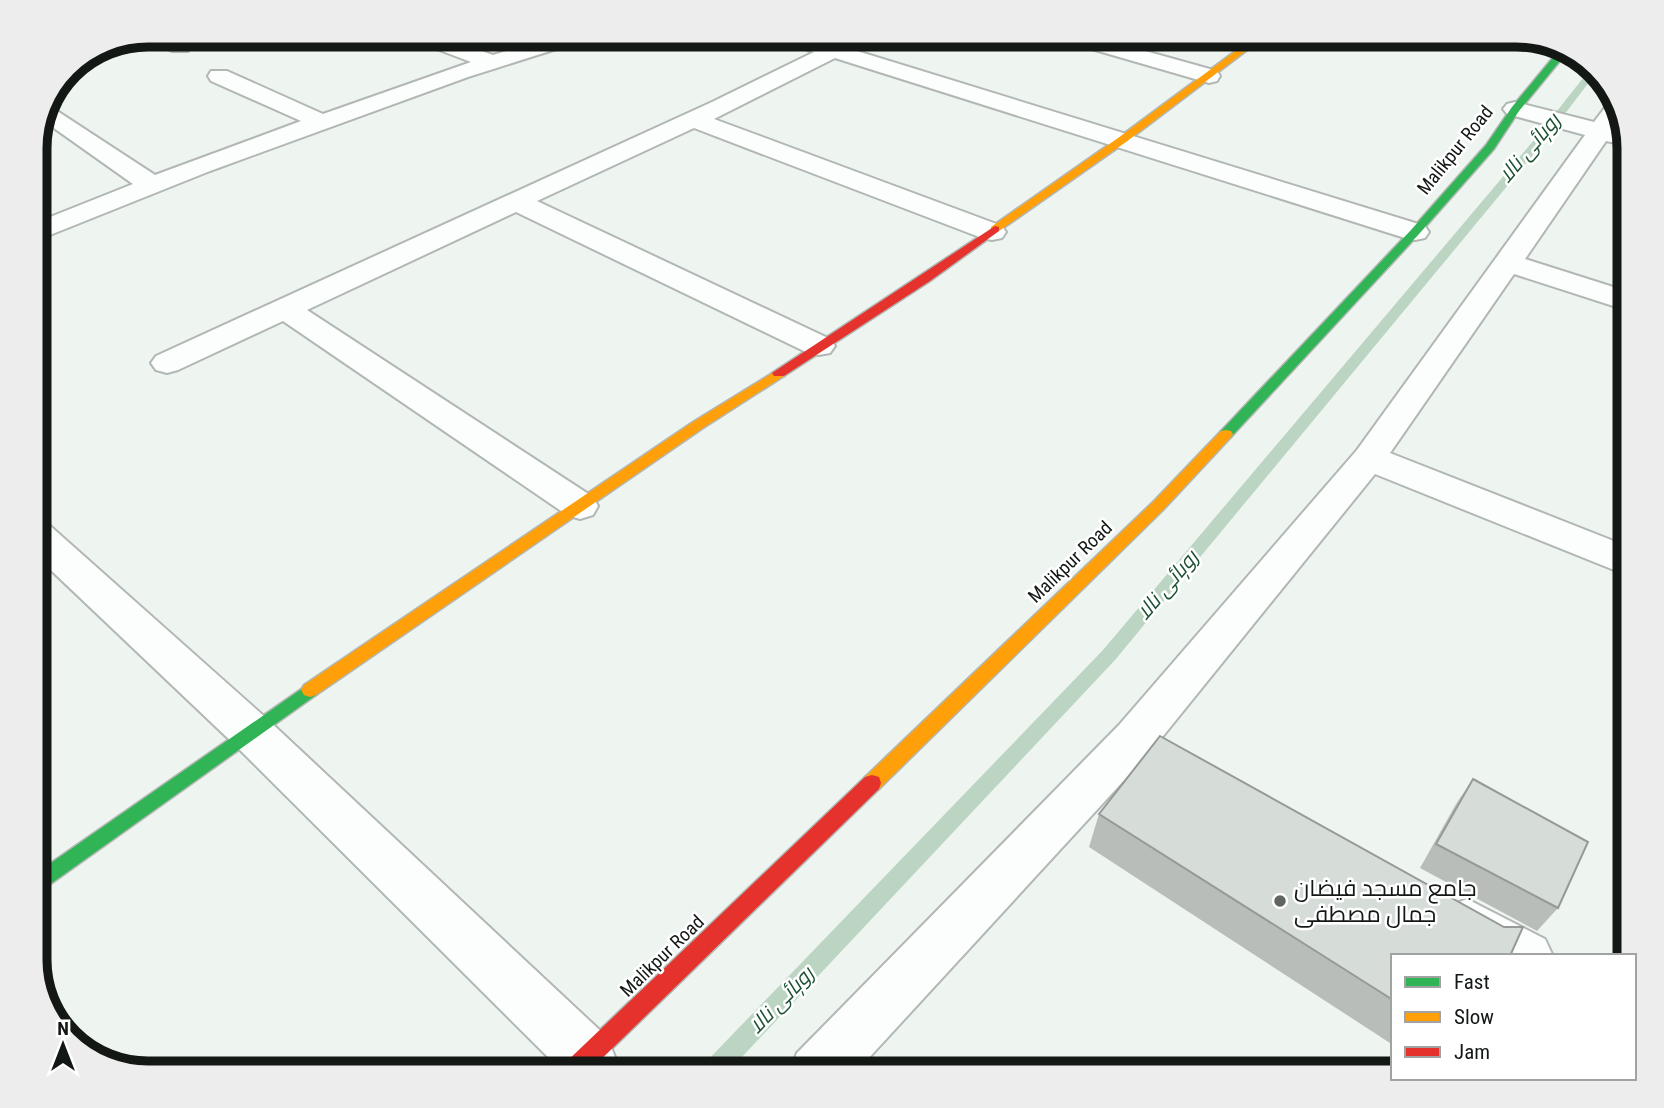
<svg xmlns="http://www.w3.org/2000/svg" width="1664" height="1108" viewBox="0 0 1664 1108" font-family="'Roboto Condensed',Cairo,sans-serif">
	<rect width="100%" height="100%" fill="#eef5f0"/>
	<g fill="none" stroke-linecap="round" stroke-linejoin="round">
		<path fill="#bcd5c3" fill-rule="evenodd" d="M 1591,68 L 1596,73 L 1542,144 L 1115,660 L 727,1073 L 700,1073 L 703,1065 L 1103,650 L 1534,140 Z"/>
		<g stroke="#b2b7b4" stroke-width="4">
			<g id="street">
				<path d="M 149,35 C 163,35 181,34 191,46 L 188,51 L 172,51 L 141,38 Z"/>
				<path d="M 406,35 L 437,35 L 493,55 L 559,35 L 592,35 L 588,39 L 468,77 L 210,171 L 35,241 L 35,223 L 133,184 L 44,121 L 51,107 L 155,175 L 301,121 L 211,81 L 208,76 L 211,71 L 227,71 L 323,114 L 471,62 L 410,39 Z"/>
				<path d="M 772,35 L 805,35 L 1425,226 L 1429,232 L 1425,238 L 1415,240 L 1405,238 L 835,58 L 714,119 L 1002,226 L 1006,232 L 1002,238 L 992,240 L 982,238 L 694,128 L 537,201 L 830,339 L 835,346 L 830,353 L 819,355 L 808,353 L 516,212 L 307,310 L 593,497 L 598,506 L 593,515 L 580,519 L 567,515 L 283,321 L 178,370 L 167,373 L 156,370 L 151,363 L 156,356 L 712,102 L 814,52 L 776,39 Z"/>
				<path d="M 1053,35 L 1088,35 L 1217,71 L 1220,76 L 1217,81 L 1209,83 L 1057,39 Z"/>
				<path d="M 1616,99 L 1621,119 L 1615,128 L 1624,130 L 1628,143 L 1621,144 L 1606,141 L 1525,259 L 1629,292 L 1629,311 L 1514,274 L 1390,453 L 1629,547 L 1629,576 L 1375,474 L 1151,751 L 855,1073 L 789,1073 L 797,1053 L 1119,725 L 1357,450 L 1585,135 L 1507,114 L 1503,109 L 1507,104 L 1515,102 L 1594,122 L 1610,101 Z"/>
				<path d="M 35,520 L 48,524 L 266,718 L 607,1037 L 615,1057 L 608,1073 L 564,1073 L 234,744 L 35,555 Z"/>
				<path d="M 1467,899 L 1545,939 L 1553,956 L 1477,956 L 1449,940 L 1442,923 L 1449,906 Z"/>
			</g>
		</g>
		<g stroke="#b2b7b4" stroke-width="3">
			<g id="fast">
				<path d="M 1560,49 L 1568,51 L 1519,111 L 1494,149 L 1419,234 L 1231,437 L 1221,437 L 1219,434 L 1221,431 L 1411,230 L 1486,145 L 1512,107 Z"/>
				<path d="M 310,683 L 316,685 L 319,690 L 316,695 L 35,895 L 35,874 Z"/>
			</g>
		</g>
		<g stroke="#b2b7b4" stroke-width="3">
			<g id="slow">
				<path d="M 1257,35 L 1267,35 L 1126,142 L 999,231 L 991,231 L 991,227 L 1118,138 Z"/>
				<path d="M 779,369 L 786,373 L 784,376 L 703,428 L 316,695 L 310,697 L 304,695 L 301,690 L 304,685 L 693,422 Z"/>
				<path d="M 1226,430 L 1231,431 L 1233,434 L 1231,437 L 1163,510 L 879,789 L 872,791 L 865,789 L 863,783 L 865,777 L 1153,502 L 1221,431 Z"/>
			</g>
		</g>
		<g stroke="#b2b7b4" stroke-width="3">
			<g id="jam">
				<path d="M 995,226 L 999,227 L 999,231 L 930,281 L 784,376 L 774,376 L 772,373 Z"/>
				<path d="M 872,775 L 879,777 L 881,783 L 879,789 L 587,1073 L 560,1073 L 563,1065 L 865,777 Z"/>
			</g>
		</g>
		<use href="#street" fill="#fcfefd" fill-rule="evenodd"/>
		<use href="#fast" fill="#30b455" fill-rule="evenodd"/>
		<use href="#slow" fill="#ff9f0a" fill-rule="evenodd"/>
		<use href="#jam" fill="#e5322d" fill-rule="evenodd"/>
	</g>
	<g fill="#b8bdba">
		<path d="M 1473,779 L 1558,908 L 1537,931 L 1420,868 L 1456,804 Z"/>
		<path d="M 1099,814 L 1393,956 L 1393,1045 L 1089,847 Z"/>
	</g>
	<g fill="#d6dcd8" stroke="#969a97" stroke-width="2">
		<path d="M 1160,736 L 1504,927 L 1523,927 L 1510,956 L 1393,956 L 1393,1000 L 1099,814 Z"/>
		<path d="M 1473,779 L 1588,842 L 1558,908 L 1436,844 Z"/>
	</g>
	<circle fill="#606562" stroke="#fff" stroke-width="2.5" cx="1280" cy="901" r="7"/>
	<g text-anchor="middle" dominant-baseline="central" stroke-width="5" stroke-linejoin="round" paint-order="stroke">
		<g font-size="19" fill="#141815" stroke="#fff">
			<text transform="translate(1455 150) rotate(-51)">Malikpur Road</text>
			<text transform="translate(1070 562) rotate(-44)">Malikpur Road</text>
			<text transform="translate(662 956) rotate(-44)">Malikpur Road</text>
		</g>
		<g font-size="21" font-style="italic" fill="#1c5132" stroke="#fff">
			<text transform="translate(1529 148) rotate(-50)">روہائی نالا</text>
			<text transform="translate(1167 585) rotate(-50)">روہائی نالا</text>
			<text transform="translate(781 1000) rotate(-46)">روہائی نالا</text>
		</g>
		<g font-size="23" fill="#141815" stroke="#fff" text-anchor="start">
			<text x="1294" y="888">جامع مسجد فیضان<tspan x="1294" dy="26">جمال مصطفی</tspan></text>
		</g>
	</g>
	<path d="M0 0H1664V1108H0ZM148 47H1516A101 101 0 0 1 1617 148V960A101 101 0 0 1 1516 1061H148A101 101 0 0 1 47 960V148A101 101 0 0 1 148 47Z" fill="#ecedec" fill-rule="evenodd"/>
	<path fill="none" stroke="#141815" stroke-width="9" d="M148 47H1516A101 101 0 0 1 1617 148V960A101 101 0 0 1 1516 1061H148A101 101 0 0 1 47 960V148A101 101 0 0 1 148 47Z"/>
	<rect x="1391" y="954" width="245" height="126" fill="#ffffff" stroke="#a1a3a1" stroke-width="2"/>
	<rect x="1405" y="977" width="35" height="10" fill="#30b455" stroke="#a1a3a1" stroke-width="2"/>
	<text x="1454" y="989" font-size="21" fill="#141815">Fast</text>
	<rect x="1405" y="1012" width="35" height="10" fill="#ff9f0a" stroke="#a1a3a1" stroke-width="2"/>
	<text x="1454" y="1024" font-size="21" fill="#141815">Slow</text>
	<rect x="1405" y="1047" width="35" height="10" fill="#e5322d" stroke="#a1a3a1" stroke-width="2"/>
	<text x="1454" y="1059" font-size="21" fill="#141815">Jam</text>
	<g transform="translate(63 1045)" stroke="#ffffff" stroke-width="5" paint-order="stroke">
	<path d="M0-5L12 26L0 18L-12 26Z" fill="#141815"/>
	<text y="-10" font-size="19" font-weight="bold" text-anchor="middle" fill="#141815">N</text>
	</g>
</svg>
